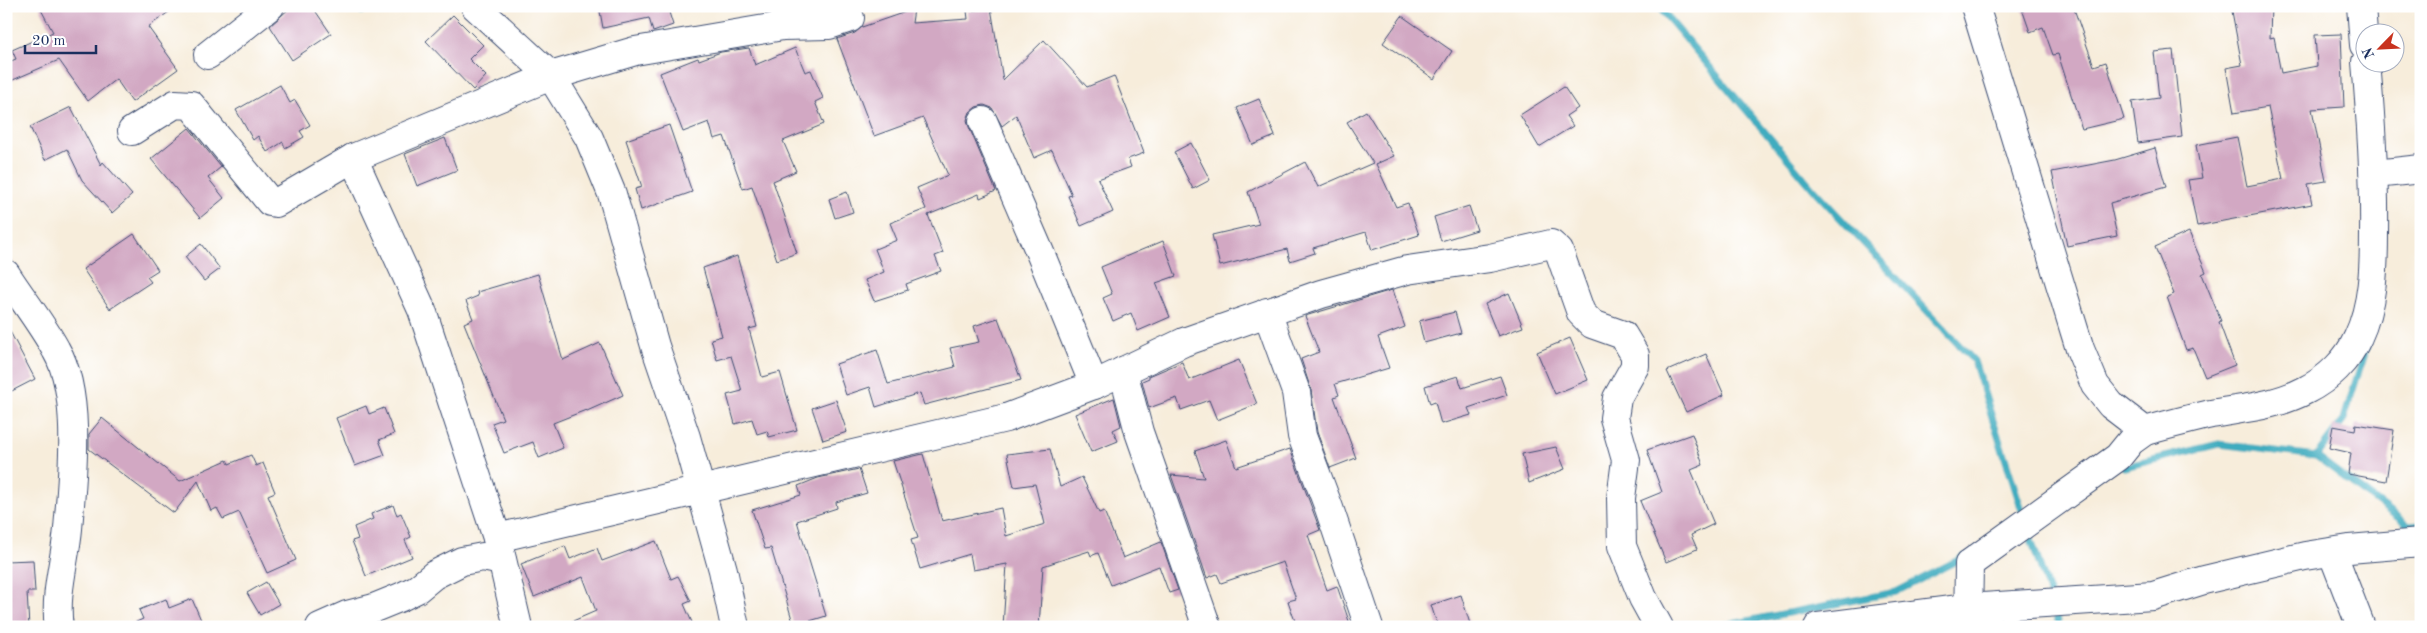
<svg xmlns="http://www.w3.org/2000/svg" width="2427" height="633" viewBox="0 0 2427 633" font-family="'Old Standard TT',serif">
	<rect width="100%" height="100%" fill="#fff"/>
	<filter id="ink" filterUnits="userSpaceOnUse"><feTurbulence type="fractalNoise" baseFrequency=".02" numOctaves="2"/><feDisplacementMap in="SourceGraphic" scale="10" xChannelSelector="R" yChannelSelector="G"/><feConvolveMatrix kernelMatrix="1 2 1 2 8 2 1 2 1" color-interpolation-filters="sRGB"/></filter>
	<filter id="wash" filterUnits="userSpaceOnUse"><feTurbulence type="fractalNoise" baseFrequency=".0096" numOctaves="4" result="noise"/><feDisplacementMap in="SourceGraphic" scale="20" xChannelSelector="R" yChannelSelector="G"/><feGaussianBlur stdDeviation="1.12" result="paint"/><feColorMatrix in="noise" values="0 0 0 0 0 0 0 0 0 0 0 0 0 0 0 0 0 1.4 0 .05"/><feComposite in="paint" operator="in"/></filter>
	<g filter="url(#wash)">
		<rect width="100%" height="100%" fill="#f7eddb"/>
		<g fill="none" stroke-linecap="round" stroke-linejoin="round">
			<g stroke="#40acbf" stroke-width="7">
				<path d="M 362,6 L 362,11"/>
				<path d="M 1658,6 L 1815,191 L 1974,361 L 2024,517"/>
				<path d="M 2316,456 L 2344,419 L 2366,348"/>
				<path d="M 2122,463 L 2124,467 L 2219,444 L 2316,456 L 2409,526 L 2421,525"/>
				<path d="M 2028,530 L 2051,598"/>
				<path d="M 2054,608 L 2060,627"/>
				<path d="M 1716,627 L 1896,592 L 1964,557"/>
			</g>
		</g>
		<g id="blocks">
			<g fill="#d2a8c3">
				<path d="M 39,6 L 177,6 L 148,27 L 178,69 L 132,102 L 116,79 L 88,101 L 59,60 L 6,83 L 6,63 L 16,59 L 12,50 L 53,32 Z"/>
				<path d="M 292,6 L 312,6 L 331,34 L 292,60 L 270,26 Z"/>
				<path d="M 599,6 L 667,6 L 673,25 L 653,32 L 649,18 L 603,28 Z"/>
				<path d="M 2021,6 L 2073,6 L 2094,66 L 2106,62 L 2124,119 L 2082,129 L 2058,54 L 2053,55 L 2043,27 L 2030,32 Z"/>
				<path d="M 2231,6 L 2271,6 L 2270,38 L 2274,37 L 2281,73 L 2317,66 L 2315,35 L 2341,34 L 2344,107 L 2312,109 L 2326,181 L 2308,184 L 2312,204 L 2197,226 L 2188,180 L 2202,178 L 2196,145 L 2237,137 L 2247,186 L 2283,179 L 2268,107 L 2234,113 L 2226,68 L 2242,65 Z"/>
				<path d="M 991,8 L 1003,80 L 1044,40 L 1087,87 L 1114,76 L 1144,153 L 1128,159 L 1131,167 L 1098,179 L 1113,212 L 1081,226 L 1068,196 L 1072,195 L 1052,150 L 1034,158 L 1016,115 L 1002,126 L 992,108 L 984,105 L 976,107 L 970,112 L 967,120 L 969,127 L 996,191 L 980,198 L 979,194 L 928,215 L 943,253 L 935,256 L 941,271 L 906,284 L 908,290 L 874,301 L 865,280 L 884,272 L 875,249 L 897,240 L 890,223 L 926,209 L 917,188 L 948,175 L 923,118 L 874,136 L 837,39 L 855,33 L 862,27 L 914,9 L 912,23 L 968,19 L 967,11 Z"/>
				<path d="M 453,15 L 483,45 L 469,59 L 486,76 L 473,90 L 426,41 Z"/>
				<path d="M 1402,16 L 1452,51 L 1434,79 L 1383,43 Z"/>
				<path d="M 749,48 L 755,65 L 795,48 L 805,72 L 811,70 L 823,98 L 815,102 L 824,124 L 783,141 L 796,171 L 773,181 L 797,253 L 777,260 L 752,186 L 743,189 L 724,136 L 714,139 L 709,122 L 683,132 L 660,73 L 698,58 L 699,60 L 721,52 Z"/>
				<path d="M 2173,50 L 2182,137 L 2138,143 L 2132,102 L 2159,98 L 2154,52 Z"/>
				<path d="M 280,85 L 290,103 L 295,100 L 310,125 L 300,131 L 304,137 L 285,148 L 283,142 L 267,152 L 258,136 L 253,140 L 236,110 Z"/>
				<path d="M 1564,87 L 1578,108 L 1566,116 L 1573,126 L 1539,147 L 1520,115 Z"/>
				<path d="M 1259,99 L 1275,136 L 1253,145 L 1237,108 Z"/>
				<path d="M 71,107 L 101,165 L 103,162 L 132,195 L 112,213 L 82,180 L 67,149 L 45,160 L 30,127 Z"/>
				<path d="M 1366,111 L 1394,156 L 1376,164 L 1396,207 L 1408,203 L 1419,235 L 1372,250 L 1366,232 L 1313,248 L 1315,253 L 1290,261 L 1287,249 L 1220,266 L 1212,235 L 1259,224 L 1248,192 L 1305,162 L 1318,187 L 1373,163 L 1347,122 Z"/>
				<path d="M 669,125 L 692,192 L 641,210 L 635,189 L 642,187 L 626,140 Z"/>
				<path d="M 189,128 L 221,167 L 208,178 L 224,198 L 200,218 L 151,159 Z"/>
				<path d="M 445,138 L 457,170 L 417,186 L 405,154 Z"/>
				<path d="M 1191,143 L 1210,180 L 1193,189 L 1174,152 Z"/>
				<path d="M 2155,148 L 2166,187 L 2110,203 L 2117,236 L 2067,246 L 2052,172 L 2115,160 Z"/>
				<path d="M 847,192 L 853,212 L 835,218 L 829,199 Z"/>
				<path d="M 1469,206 L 1477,230 L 1441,241 L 1434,217 Z"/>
				<path d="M 2189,232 L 2206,272 L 2202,274 L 2221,321 L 2219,322 L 2235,365 L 2205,377 L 2193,348 L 2186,350 L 2167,297 L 2174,294 L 2155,247 Z"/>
				<path d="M 134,234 L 158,270 L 147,277 L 151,282 L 110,309 L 83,269 Z"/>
				<path d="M 1163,241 L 1176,276 L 1156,283 L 1170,317 L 1138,331 L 1131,313 L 1113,321 L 1103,298 L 1112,294 L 1101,267 Z"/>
				<path d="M 201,244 L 220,269 L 204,281 L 185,257 Z"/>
				<path d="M 737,256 L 757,327 L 749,329 L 762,377 L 780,372 L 797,430 L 769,437 L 767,431 L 757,434 L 752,419 L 735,424 L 727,395 L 742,391 L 731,356 L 717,360 L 711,339 L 722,336 L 703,268 Z"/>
				<path d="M 538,274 L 563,360 L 600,343 L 623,395 L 587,411 L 586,410 L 553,423 L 563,448 L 539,458 L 533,442 L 504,453 L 492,423 L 503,419 L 464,323 L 473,319 L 466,301 L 478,296 L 477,292 Z"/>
				<path d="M 1392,290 L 1405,327 L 1378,337 L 1389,368 L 1335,384 L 1339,395 L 1334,397 L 1356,458 L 1330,468 L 1317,432 L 1311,390 L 1301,359 L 1319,352 L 1305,316 Z"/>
				<path d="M 1509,293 L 1523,327 L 1498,336 L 1485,304 Z"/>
				<path d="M 1455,312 L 1461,333 L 1424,343 L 1419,321 Z"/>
				<path d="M 998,318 L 1021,380 L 924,405 L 920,393 L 876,407 L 870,387 L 846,395 L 836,364 L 877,350 L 888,384 L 955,367 L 950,348 L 979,342 L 974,326 Z"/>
				<path d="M 6,324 L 35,379 L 6,394 Z"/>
				<path d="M 1570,338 L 1588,380 L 1555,394 L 1537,352 Z"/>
				<path d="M 1706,354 L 1724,395 L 1686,412 L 1667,371 Z"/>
				<path d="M 1239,360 L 1257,404 L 1217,420 L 1209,400 L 1181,410 L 1177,398 L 1149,408 L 1142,381 L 1149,378 L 1149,376 L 1182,362 L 1189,380 Z"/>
				<path d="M 1458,376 L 1462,388 L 1500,376 L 1507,395 L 1468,408 L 1471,415 L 1441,424 L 1435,402 L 1430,404 L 1425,386 Z"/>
				<path d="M 1114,398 L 1121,426 L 1113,430 L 1118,441 L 1091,452 L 1075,414 Z"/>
				<path d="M 836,400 L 847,432 L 823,440 L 812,408 Z"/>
				<path d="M 366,406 L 369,414 L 384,408 L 394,434 L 379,440 L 385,455 L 355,466 L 336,418 Z"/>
				<path d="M 102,418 L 180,481 L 227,460 L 229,464 L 251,455 L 256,466 L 263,463 L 275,492 L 268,495 L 296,560 L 267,573 L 239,512 L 223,519 L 217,508 L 211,511 L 198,481 L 174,513 L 89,449 L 89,434 Z"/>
				<path d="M 2356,424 L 2394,430 L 2386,481 L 2348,474 L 2351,453 L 2329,448 L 2333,426 L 2355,430 Z"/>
				<path d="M 1692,434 L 1703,465 L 1691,470 L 1714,524 L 1691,535 L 1697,549 L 1666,562 L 1640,501 L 1662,492 L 1647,450 Z"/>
				<path d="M 1226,440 L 1236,467 L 1290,449 L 1320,530 L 1308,535 L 1327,590 L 1337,586 L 1351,627 L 1297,627 L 1288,601 L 1296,599 L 1283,562 L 1221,583 L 1217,574 L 1207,578 L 1171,475 L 1204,478 L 1195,451 Z"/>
				<path d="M 1556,447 L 1565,469 L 1529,483 L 1522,454 Z"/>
				<path d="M 1050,449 L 1060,487 L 1082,477 L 1099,513 L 1104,511 L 1123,558 L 1161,542 L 1178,590 L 1169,593 L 1159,566 L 1111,585 L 1098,553 L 1091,556 L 1089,551 L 1043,566 L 1039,627 L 1003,627 L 1007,564 L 973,570 L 970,554 L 920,569 L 911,540 L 918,538 L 893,461 L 923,454 L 942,521 L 1001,508 L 1006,536 L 1045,524 L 1035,484 L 1014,487 L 1007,454 Z"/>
				<path d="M 859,469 L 867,493 L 836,502 L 837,508 L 797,521 L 826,616 L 794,626 L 771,548 L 765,549 L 752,510 L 801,495 L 798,486 L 818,478 Z"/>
				<path d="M 393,505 L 397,515 L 401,513 L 411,537 L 405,540 L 412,557 L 366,576 L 352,541 L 358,539 L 354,527 L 373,519 L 371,514 Z"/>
				<path d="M 656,541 L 671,579 L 678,576 L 691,601 L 684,604 L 694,627 L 559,627 L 596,611 L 583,577 L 534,597 L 521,564 L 565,546 L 570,559 L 597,548 L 602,561 Z"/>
				<path d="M 33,560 L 35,592 L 27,592 L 29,627 L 6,627 L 6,561 Z"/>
				<path d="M 266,582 L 279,604 L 260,615 L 247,593 Z"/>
				<path d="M 1461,595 L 1471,627 L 1438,627 L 1431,605 Z"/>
				<path d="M 166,599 L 169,608 L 192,599 L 204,627 L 125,627 L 143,619 L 139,610 Z"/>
			</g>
		</g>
	</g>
	<g filter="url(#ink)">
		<use href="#blocks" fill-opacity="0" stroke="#3c4c71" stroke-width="1"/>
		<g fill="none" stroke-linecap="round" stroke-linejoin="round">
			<g stroke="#3c4c71" stroke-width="30">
				<g id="minor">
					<path d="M 475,6 L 551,76 L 589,138 L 612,194 L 655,346 L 686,437 L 723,570 L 735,627"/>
					<path d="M 1975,6 L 2080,349 L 2095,385 L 2111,405 L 2145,431 C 2167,425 2189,419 2211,414 C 2244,408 2276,406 2306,390 C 2328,379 2348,360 2358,337 C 2373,305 2374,267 2374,233 C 2375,175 2371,120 2366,62"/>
					<path d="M 2361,6 L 2364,45"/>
					<path d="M 208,55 L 270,6"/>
					<path d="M 983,121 L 1041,255 L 1094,385"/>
					<path d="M 132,131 L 175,104 L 191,105 L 270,202 L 276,203 L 353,158 L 551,76 L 635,51 L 783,26 L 829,25 L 850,18"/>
					<path d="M 353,158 L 422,310 L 497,538 L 518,627"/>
					<path d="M 2375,174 L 2421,169"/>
					<path d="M 6,274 C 22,299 42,324 56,350 C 82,394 72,479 68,529 C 65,561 54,595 59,627"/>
					<path d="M 1267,312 L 1296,392 L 1302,436 L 1329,508 L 1369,627"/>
					<path d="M 1123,371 L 1139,432 L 1207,627"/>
					<path d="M 497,538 L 1006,418 L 1094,385 L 1184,342 L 1321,294 L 1407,270 L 1490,258 L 1551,244 L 1559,251 L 1581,313 L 1592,324 L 1623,335 L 1635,355 L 1635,366 L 1617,398 L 1614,418 L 1626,460 L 1621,498 L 1622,546 L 1643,598 L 1659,627"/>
					<path d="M 2332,552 L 2361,627"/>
					<path d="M 1968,625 L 1969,564 L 2118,457 L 2131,441 L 2145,431"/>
					<path d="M 320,627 L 347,615 L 374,608 L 401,597 L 417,589 L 434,575 L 462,561 L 483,557 L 502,561"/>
					<path d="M 1818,627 L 1967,608 L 2153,596 L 2204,580 L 2305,556 L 2349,549 L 2421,543"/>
				</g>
			</g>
			<use href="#minor" stroke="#fff" stroke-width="28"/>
		</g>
	</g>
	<rect width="2427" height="633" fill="none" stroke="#fff" stroke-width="25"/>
	<g transform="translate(2380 48) rotate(246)"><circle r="24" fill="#ffffff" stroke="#a4acbf"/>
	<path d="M0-4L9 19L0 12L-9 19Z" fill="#c8321e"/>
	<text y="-8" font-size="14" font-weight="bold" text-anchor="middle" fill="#1b2f5e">N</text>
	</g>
	<path d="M25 45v8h71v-8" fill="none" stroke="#1b2f5e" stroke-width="2.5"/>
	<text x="32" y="45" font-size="15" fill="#1b2f5e" stroke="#ffffff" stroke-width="4" paint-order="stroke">20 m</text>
</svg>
